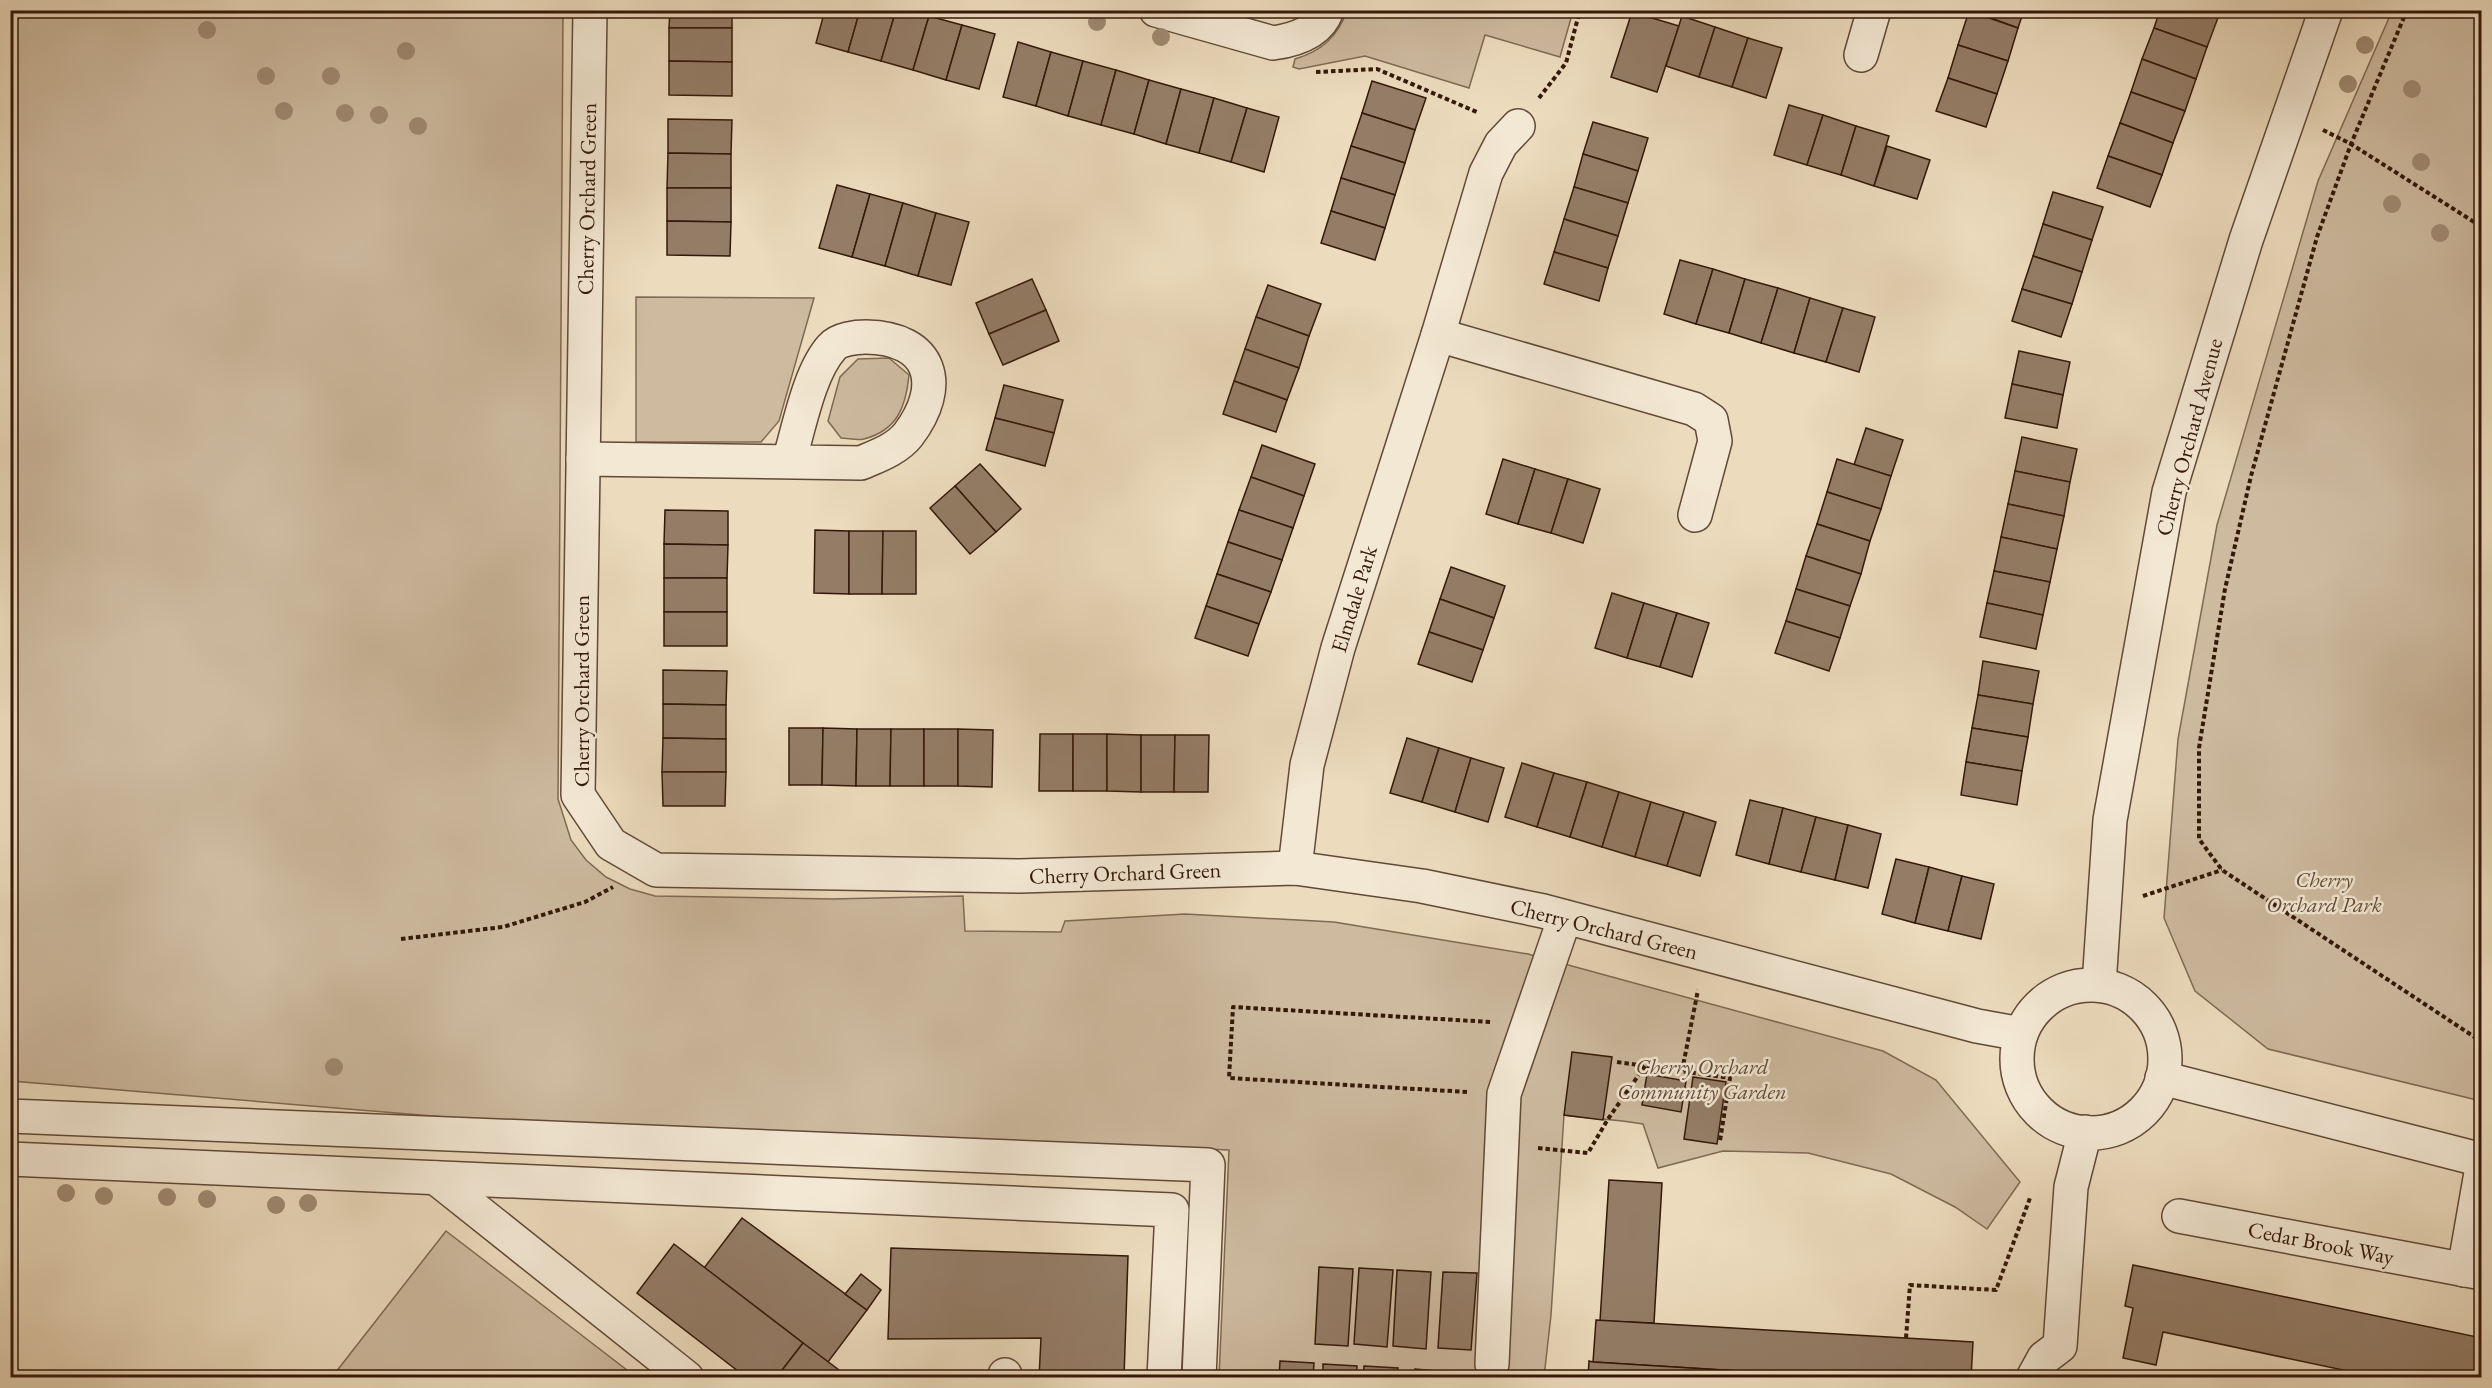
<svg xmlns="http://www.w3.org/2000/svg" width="2492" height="1388" viewBox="0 0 2492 1388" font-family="'EB Garamond',serif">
	<rect width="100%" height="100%" fill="#ecdbbd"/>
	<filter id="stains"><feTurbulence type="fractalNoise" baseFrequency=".00333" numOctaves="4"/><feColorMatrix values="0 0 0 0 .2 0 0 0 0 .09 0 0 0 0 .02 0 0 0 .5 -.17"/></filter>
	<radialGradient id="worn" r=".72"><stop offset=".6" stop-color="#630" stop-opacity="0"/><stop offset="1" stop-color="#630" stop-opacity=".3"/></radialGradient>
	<g fill="#cdba9f" stroke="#806954" stroke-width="1.5">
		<path d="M 10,11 L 563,11 L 558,799 L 571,840 L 586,860 L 606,877 L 630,889 L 655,896 L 832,899 L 963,896 L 965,931 L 1061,932 L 1065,921 L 1185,914 L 1334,922 L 1528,954 L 1883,1051 L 1936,1080 L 2020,1182 L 1987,1229 L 1955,1207 L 1891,1174 L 1808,1153 L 1723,1151 L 1658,1168 L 1643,1124 C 1616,1119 1591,1119 1564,1115 L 1551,1315 L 1544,1377 L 1219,1378 L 1229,1150 L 457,1118 L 11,1081 Z"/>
		<path d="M 1347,11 L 1347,10 L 1573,11 L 1560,57 L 1485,35 L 1469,88 L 1365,56 L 1299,69 L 1293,67 L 1295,59 C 1322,51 1337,37 1347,11 Z"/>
		<path d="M 2392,11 L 2481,11 L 2481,1101 L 2268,1049 L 2195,991 L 2164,918 L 2178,739 L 2217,525 L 2318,181 Z"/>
		<path d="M 636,297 L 814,298 L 779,421 L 761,442 L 636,442 Z"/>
		<path d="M 889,358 L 909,375 C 906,406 898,430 864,439 C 857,441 848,438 841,438 L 828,421 L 840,377 L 858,359 Z"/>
		<path d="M 446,1231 L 636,1377 L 332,1377 Z"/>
	</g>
	<g fill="#947d67" stroke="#34180a" stroke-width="1.5">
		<path d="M 670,10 L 732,10 L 732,28 L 669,28 Z"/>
		<path d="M 825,10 L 860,10 L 848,52 L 816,43 Z"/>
		<path d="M 860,10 L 896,10 L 881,61 L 848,52 Z"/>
		<path d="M 896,10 L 910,10 L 929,16 L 913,70 L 881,61 Z"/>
		<path d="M 1969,10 L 2024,10 L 2018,28 Z"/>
		<path d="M 2160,10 L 2207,10 L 2219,15 L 2207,47 L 2154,28 Z"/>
		<path d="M 1969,11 L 2018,28 L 2008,61 L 1958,45 Z"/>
		<path d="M 1632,12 L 1679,26 L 1657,92 L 1611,77 Z"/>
		<path d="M 929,16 L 962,25 L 946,80 L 913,70 Z"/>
		<path d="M 1682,16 L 1715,27 L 1699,77 L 1666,66 Z"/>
		<path d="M 962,25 L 995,34 L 979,89 L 946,80 Z"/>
		<path d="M 1715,27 L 1748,38 L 1732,87 L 1699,77 Z"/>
		<path d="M 669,28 L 732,28 L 732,62 L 669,61 Z"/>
		<path d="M 2154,28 L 2207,47 L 2196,79 L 2142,59 Z"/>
		<path d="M 1748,38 L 1782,48 L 1766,98 L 1732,87 Z"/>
		<path d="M 1018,42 L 1051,52 L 1036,106 L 1003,97 Z"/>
		<path d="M 1958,45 L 2008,61 L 1997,94 L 1948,78 Z"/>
		<path d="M 1051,52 L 1083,61 L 1068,116 L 1036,106 Z"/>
		<path d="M 2142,59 L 2196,79 L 2185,111 L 2131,92 Z"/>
		<path d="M 669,61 L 732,62 L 732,96 L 669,95 Z"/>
		<path d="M 1083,61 L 1116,70 L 1101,125 L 1068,116 Z"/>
		<path d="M 1116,70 L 1149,80 L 1134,134 L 1101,125 Z"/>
		<path d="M 1948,78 L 1997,94 L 1986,127 L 1936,111 Z"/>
		<path d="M 1149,80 L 1181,89 L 1166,144 L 1134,134 Z"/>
		<path d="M 1372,81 L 1426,98 L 1415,130 L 1362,113 Z"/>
		<path d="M 1181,89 L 1214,98 L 1199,153 L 1166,144 Z"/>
		<path d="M 2131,92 L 2185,111 L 2173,143 L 2120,123 Z"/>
		<path d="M 1214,98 L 1247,108 L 1231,162 L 1199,153 Z"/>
		<path d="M 1789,105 L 1823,115 L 1807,165 L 1774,155 Z"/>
		<path d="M 1247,108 L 1279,117 L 1264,172 L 1231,162 Z"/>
		<path d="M 1362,113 L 1415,130 L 1405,163 L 1351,146 Z"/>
		<path d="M 1823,115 L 1856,126 L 1841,175 L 1807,165 Z"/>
		<path d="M 668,119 L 732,120 L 731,154 L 668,153 Z"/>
		<path d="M 1593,122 L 1648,138 L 1638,171 L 1583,154 Z"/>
		<path d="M 2120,123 L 2173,143 L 2162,175 L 2108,156 Z"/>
		<path d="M 1856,126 L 1889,136 L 1874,186 L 1841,175 Z"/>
		<path d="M 1351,146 L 1405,163 L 1395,195 L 1341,178 Z"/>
		<path d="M 1887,146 L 1930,160 L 1917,199 L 1874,186 Z"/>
		<path d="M 668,153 L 731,154 L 731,188 L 667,188 Z"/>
		<path d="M 1583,154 L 1638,171 L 1628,203 L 1574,187 Z"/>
		<path d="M 2108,156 L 2162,175 L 2150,207 L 2097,188 Z"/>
		<path d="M 1341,178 L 1395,195 L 1385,228 L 1331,211 Z"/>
		<path d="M 837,185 L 870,194 L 852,257 L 819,248 Z"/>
		<path d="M 1574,187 L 1628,203 L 1618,236 L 1564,219 Z"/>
		<path d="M 667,188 L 731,188 L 731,222 L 667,221 Z"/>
		<path d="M 2053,192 L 2103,207 L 2092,240 L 2043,224 Z"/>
		<path d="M 870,194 L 903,203 L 885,266 L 852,257 Z"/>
		<path d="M 903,203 L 936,213 L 918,276 L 885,266 Z"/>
		<path d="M 1331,211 L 1385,228 L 1375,260 L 1321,243 Z"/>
		<path d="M 936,213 L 969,222 L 951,285 L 918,276 Z"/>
		<path d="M 1564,219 L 1618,236 L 1608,268 L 1554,252 Z"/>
		<path d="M 667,221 L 731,222 L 730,256 L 667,255 Z"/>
		<path d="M 2043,224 L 2092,240 L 2082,272 L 2033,256 Z"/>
		<path d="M 1554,252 L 1608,268 L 1599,301 L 1544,284 Z"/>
		<path d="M 2033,256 L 2082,272 L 2072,304 L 2022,289 Z"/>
		<path d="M 1680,260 L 1713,269 L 1696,324 L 1664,314 Z"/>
		<path d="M 1713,269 L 1745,279 L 1729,333 L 1696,324 Z"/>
		<path d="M 1032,279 L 1046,310 L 989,334 L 976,303 Z"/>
		<path d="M 1745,279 L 1778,288 L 1761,343 L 1729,333 Z"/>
		<path d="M 1268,285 L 1321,304 L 1309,336 L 1256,317 Z"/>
		<path d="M 1778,288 L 1810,298 L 1794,353 L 1761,343 Z"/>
		<path d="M 2022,289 L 2072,304 L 2061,337 L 2012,321 Z"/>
		<path d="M 1810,298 L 1843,308 L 1826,362 L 1794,353 Z"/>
		<path d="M 1843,308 L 1875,317 L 1859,372 L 1826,362 Z"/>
		<path d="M 1046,310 L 1059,341 L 1003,365 L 989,334 Z"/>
		<path d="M 1256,317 L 1309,336 L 1299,368 L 1245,349 Z"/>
		<path d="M 1245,349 L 1299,368 L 1287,400 L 1234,381 Z"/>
		<path d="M 2019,351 L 2070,362 L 2063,395 L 2012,384 Z"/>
		<path d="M 1234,381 L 1287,400 L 1276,432 L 1223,414 Z"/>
		<path d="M 2012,384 L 2063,395 L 2057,428 L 2005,418 Z"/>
		<path d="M 1004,385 L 1063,400 L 1054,433 L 995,418 Z"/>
		<path d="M 995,418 L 1054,433 L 1045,466 L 986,450 Z"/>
		<path d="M 1866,428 L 1903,440 L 1891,476 L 1854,465 Z"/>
		<path d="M 2022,437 L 2077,449 L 2070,482 L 2015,471 Z"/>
		<path d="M 1262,445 L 1315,464 L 1304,496 L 1251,477 Z"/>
		<path d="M 1503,459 L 1535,469 L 1518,524 L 1486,514 Z"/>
		<path d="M 1837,459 L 1891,476 L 1881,509 L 1827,492 Z"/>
		<path d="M 980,464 L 1021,509 L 996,532 L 955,486 Z"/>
		<path d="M 1535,469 L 1568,479 L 1551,533 L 1518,524 Z"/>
		<path d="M 2015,471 L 2070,482 L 2064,516 L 2008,504 Z"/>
		<path d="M 1251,477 L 1304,496 L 1293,528 L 1239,510 Z"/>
		<path d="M 1568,479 L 1600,489 L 1583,543 L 1551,533 Z"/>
		<path d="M 955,486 L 996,532 L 970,554 L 930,508 Z"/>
		<path d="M 1827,492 L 1881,509 L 1870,541 L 1817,524 Z"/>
		<path d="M 2008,504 L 2064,516 L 2057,549 L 2001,537 Z"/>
		<path d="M 665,510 L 728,511 L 728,545 L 664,544 Z"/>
		<path d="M 1239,510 L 1293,528 L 1282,560 L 1228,542 Z"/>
		<path d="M 1817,524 L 1870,541 L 1861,574 L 1806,556 Z"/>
		<path d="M 815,530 L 849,531 L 849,594 L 814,593 Z"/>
		<path d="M 849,531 L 883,531 L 882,594 L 849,594 Z"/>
		<path d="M 883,531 L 916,531 L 916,594 L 882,594 Z"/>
		<path d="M 2001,537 L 2057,549 L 2050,582 L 1994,571 Z"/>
		<path d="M 1228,542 L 1282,560 L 1271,592 L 1217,574 Z"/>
		<path d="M 664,544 L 728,545 L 727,578 L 664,578 Z"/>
		<path d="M 1806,556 L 1861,574 L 1850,606 L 1796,589 Z"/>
		<path d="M 1451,567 L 1505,586 L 1494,618 L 1440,599 Z"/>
		<path d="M 1994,571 L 2050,582 L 2043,615 L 1987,603 Z"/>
		<path d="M 1217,574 L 1271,592 L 1259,624 L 1206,606 Z"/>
		<rect x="664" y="578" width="63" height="34"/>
		<path d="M 1796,589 L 1850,606 L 1840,638 L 1786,621 Z"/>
		<path d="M 1612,593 L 1644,603 L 1627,658 L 1595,648 Z"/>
		<path d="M 1440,599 L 1494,618 L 1483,650 L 1429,632 Z"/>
		<path d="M 1644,603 L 1677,613 L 1660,667 L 1627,658 Z"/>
		<path d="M 1987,603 L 2043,615 L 2036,649 L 1980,637 Z"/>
		<path d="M 1206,606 L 1259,624 L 1248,656 L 1195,638 Z"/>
		<rect x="664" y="612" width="63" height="34"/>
		<path d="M 1677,613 L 1709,623 L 1692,677 L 1660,667 Z"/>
		<path d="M 1786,621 L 1840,638 L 1829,671 L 1775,653 Z"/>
		<path d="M 1429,632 L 1483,650 L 1472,682 L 1418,664 Z"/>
		<path d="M 1983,661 L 2039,671 L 2033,704 L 1978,695 Z"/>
		<path d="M 663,670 L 727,671 L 726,705 L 663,704 Z"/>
		<path d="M 1978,695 L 2033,704 L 2028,737 L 1972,728 Z"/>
		<path d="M 663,704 L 726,705 L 726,739 L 663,738 Z"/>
		<path d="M 789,728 L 823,728 L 822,785 L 789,785 Z"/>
		<path d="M 823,728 L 857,729 L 856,786 L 822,785 Z"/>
		<path d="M 1972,728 L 2028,737 L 2022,771 L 1966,762 Z"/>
		<path d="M 857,729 L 891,729 L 890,786 L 856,786 Z"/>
		<path d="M 891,729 L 924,729 L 924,786 L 890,786 Z"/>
		<rect x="924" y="729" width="34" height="57"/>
		<path d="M 958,729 L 993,730 L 992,787 L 958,786 Z"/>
		<path d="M 1040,734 L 1073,734 L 1073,791 L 1039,791 Z"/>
		<rect x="1073" y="734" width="34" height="57"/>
		<path d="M 1107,734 L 1141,735 L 1141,792 L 1107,791 Z"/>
		<path d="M 1141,735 L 1175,735 L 1174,792 L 1141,792 Z"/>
		<path d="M 1175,735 L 1209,735 L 1208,792 L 1174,792 Z"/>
		<path d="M 663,738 L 726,739 L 726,772 L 662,772 Z"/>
		<path d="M 1407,738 L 1439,748 L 1422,802 L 1390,793 Z"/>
		<path d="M 1439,748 L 1471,758 L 1455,812 L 1422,802 Z"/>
		<path d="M 1471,758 L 1504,768 L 1488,822 L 1455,812 Z"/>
		<path d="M 1966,762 L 2022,771 L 2017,805 L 1961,795 Z"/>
		<path d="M 1522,763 L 1554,773 L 1537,827 L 1505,817 Z"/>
		<path d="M 662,772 L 726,772 L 725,806 L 663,806 Z"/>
		<path d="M 1554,773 L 1587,782 L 1570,837 L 1537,827 Z"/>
		<path d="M 1587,782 L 1619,792 L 1602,847 L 1570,837 Z"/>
		<path d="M 1619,792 L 1651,802 L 1635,857 L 1602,847 Z"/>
		<path d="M 1750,800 L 1783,808 L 1769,864 L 1736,855 Z"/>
		<path d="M 1651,802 L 1684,812 L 1667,866 L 1635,857 Z"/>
		<path d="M 1783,808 L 1816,817 L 1801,872 L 1769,864 Z"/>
		<path d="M 1684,812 L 1716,822 L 1700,876 L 1667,866 Z"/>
		<path d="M 1816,817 L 1848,825 L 1835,880 L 1801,872 Z"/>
		<path d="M 1848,825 L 1881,834 L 1868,888 L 1835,880 Z"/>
		<path d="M 1896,859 L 1929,867 L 1915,923 L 1882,914 Z"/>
		<path d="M 1929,867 L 1962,876 L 1948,931 L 1915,923 Z"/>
		<path d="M 1962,876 L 1994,884 L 1981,939 L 1948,931 Z"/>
		<path d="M 1572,1052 L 1612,1057 L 1603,1120 L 1564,1115 Z"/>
		<path d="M 1647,1074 L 1686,1081 L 1681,1112 L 1642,1105 Z"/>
		<path d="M 1693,1077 L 1726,1082 L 1717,1144 L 1684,1139 Z"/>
		<path d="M 1609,1180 L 1662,1183 L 1654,1323 L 1600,1321 Z"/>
		<path d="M 742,1218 L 867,1310 L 828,1362 L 704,1268 Z"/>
		<path d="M 674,1244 L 803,1343 L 776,1378 L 747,1378 L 637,1293 Z"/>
		<path d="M 891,1248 L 1128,1256 L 1124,1378 L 1039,1378 L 1041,1338 L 888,1339 Z"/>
		<path d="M 2133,1265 L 2482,1338 L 2482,1378 L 2381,1378 L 2163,1332 L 2156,1365 L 2123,1358 L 2133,1308 L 2125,1306 Z"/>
		<path d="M 1319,1267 L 1353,1269 L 1348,1346 L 1315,1344 Z"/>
		<path d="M 1359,1268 L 1393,1270 L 1387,1347 L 1354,1344 Z"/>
		<path d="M 1397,1270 L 1431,1272 L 1426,1349 L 1393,1346 Z"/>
		<path d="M 1443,1272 L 1477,1273 L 1471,1350 L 1438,1348 Z"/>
		<path d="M 861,1274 L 881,1290 L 867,1310 L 845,1294 Z"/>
		<path d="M 1596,1320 L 1973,1342 L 1971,1378 L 1851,1378 L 1593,1362 Z"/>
		<path d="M 803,1343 L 843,1373 L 840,1378 L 776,1378 Z"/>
		<path d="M 1280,1361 L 1314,1363 L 1313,1378 L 1279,1378 Z"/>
		<path d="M 1589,1361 L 1593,1362 L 1851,1378 L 1588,1378 Z"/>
		<path d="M 1323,1364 L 1357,1366 L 1356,1378 L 1323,1378 Z"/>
		<path d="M 1364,1366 L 1398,1368 L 1397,1378 L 1363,1378 Z"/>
		<path d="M 1415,1369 L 1448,1372 L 1448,1378 L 1414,1378 Z"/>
	</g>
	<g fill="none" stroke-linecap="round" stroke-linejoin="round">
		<g stroke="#624937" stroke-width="36">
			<g id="minor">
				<path d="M 590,10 L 578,795 L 611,844 L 656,870 L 1019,876 L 1295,868 L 1422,886 L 1543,911 L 1977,1026 L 2021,1034"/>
				<path d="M 1156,10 L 1273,43 C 1295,40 1319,33 1327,10"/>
				<path d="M 1861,55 L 1874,10"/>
				<path d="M 1438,335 L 1694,409 L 1711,420 L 1715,441 L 1695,515"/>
				<path d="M 583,459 L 861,463 C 877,456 897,449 908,435 C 946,385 932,338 866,337 C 856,337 839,339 832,347 C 809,372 799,428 789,461"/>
				<path d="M 1295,868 L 1307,765 L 1338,648 L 1438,335 L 1486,173 L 1501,144 L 1518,126"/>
				<path d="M 2099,985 L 2110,820 L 2169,492 L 2246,240 L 2326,10"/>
				<circle cx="2091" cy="1059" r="74"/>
				<path d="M 2162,1078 L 2482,1160"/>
				<path d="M 10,1116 L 1208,1165 L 1199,1378"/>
				<path d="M 10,1159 L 1172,1210 L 1164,1378"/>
				<path d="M 436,1178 L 687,1378"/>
				<path d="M 2179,1216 L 2482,1273"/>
				<path d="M 2464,1270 L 2482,1167"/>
				<path d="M 1492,1364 L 1504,1094 L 1565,917"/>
				<path d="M 1005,1375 L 1005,1378"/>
				<path d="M 2033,1378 L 2044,1358 L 2060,1346 L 2071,1187 L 2085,1132"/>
			</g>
		</g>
		<g stroke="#34180a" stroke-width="4" stroke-dasharray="4.5 3" stroke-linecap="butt">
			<path d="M 2407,10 L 2351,144 L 2317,237 L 2251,476 L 2225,589 L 2199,748 L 2199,839 L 2222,870 L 2482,1042"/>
			<path d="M 1316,72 L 1377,69 L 1479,113"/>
			<path d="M 1539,98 L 1566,63 L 1580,10"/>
			<path d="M 2323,130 L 2351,144 L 2482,227"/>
			<path d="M 2143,896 L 2222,870"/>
			<path d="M 401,939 L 503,927 L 585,902 L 613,887"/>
			<path d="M 1617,1062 L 1730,1078 L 1720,1141"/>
			<path d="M 1682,1071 L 1698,990"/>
			<path d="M 1467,1092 L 1229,1078 L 1233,1007 L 1491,1022"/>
			<path d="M 1538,1148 L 1588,1153 L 1608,1119 L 1645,1066"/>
			<path d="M 1906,1338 L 1910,1285 L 1996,1290 L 2030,1198"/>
		</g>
		<use href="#minor" stroke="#f3e8d4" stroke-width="33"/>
	</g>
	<g fill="#a08b73">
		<circle cx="1097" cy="22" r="9"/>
		<circle cx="207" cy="30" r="9"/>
		<circle cx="1161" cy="37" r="9"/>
		<circle cx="2365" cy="45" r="9"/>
		<circle cx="406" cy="51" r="9"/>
		<circle cx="266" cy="76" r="9"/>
		<circle cx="331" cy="76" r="9"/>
		<circle cx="2348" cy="84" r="9"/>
		<circle cx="2412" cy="89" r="9"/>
		<circle cx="284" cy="111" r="9"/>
		<circle cx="345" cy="113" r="9"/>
		<circle cx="379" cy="115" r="9"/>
		<circle cx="418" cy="126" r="9"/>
		<circle cx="2421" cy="162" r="9"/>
		<circle cx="2392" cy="204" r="9"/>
		<circle cx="2440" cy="233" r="9"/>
		<circle cx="334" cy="1067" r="9"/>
		<circle cx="66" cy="1193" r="9"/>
		<circle cx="104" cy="1196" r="9"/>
		<circle cx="167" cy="1197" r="9"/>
		<circle cx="207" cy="1199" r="9"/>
		<circle cx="308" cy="1203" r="9"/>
		<circle cx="276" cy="1205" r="9"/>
	</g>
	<g text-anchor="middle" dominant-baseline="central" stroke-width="5" stroke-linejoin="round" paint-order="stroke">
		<g font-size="22" fill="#34180a" stroke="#f3e8d4">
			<text transform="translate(587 199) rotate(-89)">Cherry Orchard Green</text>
			<text transform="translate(2189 437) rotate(-75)">Cherry Orchard Avenue</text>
			<text transform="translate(1354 599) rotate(-73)">Elmdale Park</text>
			<text transform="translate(581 691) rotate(-90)">Cherry Orchard Green</text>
			<text transform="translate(1125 873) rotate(-2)">Cherry Orchard Green</text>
			<text transform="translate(1604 929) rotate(14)">Cherry Orchard Green</text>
			<text transform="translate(2321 1243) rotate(11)">Cedar Brook Way</text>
		</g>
		<g font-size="22" font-style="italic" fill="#624937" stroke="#f3e8d4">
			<text x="2324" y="879">Cherry<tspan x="2324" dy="25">Orchard Park</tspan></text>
			<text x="1702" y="1066">Cherry Orchard<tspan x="1702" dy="25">Community Garden</tspan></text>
		</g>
	</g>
	<rect width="2492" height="1388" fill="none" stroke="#ecdbbd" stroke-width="36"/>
	<rect x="12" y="12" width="2468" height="1364" fill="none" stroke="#34180a" stroke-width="3"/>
	<rect x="18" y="18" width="2456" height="1352" fill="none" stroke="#34180a" stroke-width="1.5"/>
	<rect width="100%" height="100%" filter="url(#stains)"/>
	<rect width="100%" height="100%" fill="url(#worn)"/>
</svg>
